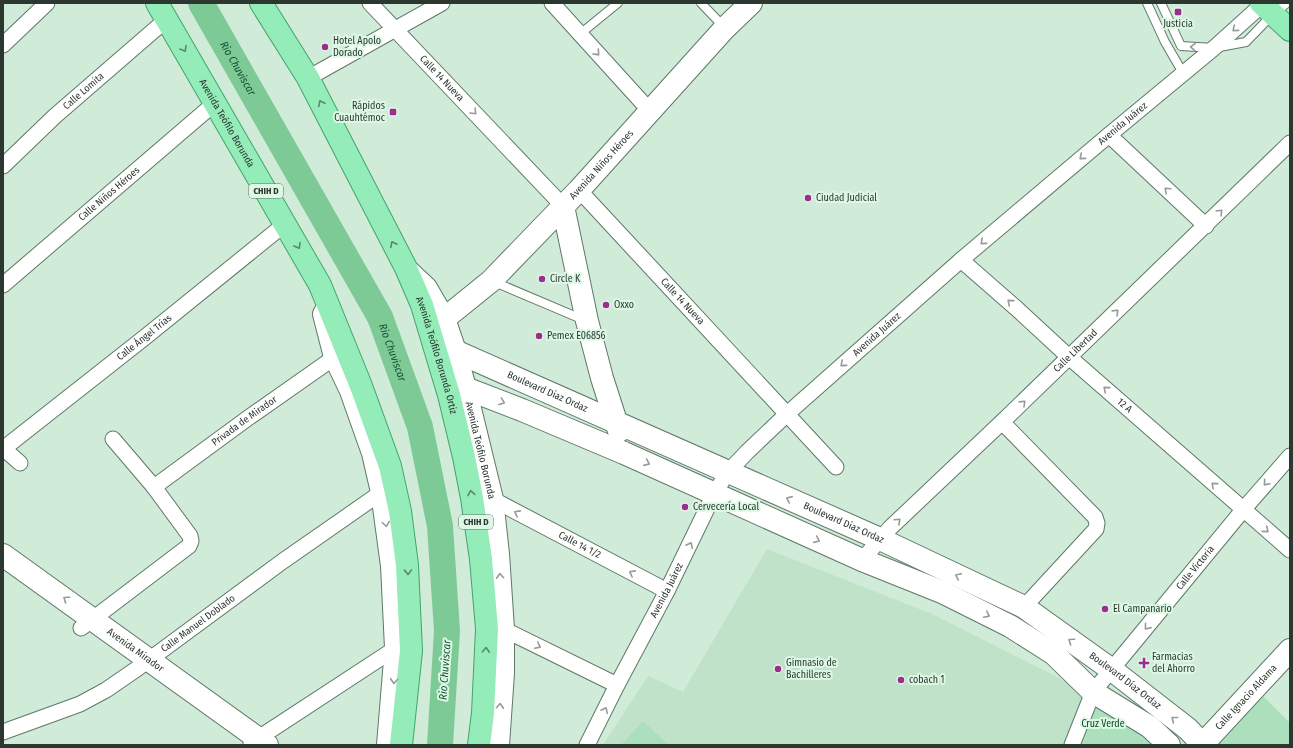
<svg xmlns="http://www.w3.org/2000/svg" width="1293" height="748" viewBox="0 0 1293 748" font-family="'Fira Sans Condensed',sans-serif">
	<rect width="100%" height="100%" fill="#d0ebd8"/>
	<path fill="#c0e2c9" d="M 767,549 L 932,614 L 1089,693 L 1069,745 L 603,745 L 648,676 L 683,692 Z"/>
	<g fill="#ace0bc">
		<path d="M 1255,688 L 1290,723 L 1290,745 L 1203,745 Z"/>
		<path d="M 1093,692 L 1169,745 L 1070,745 Z"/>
		<path d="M 643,721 L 669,745 L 621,745 Z"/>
	</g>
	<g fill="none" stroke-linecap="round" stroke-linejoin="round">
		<path stroke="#7dca97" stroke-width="26" id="s1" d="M 201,3 L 380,317 L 420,427 L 440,526 L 447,631 L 440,745"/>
		<g stroke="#5f7867" stroke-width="10">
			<g id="service">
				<path d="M 701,3 L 724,27"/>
				<path d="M 1147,3 L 1165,42 L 1183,73"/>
				<path d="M 1161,3 L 1181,46 L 1214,48 L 1246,42 L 1273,14 L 1287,3"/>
				<path d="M 580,34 L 618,3"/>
				<path d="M 492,281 L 584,320"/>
			</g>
		</g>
		<g stroke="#5f7867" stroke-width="17">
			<g id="minor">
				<path id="s2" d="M 370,3 L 563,206"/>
				<path d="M 552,3 L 650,111"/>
				<path d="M 3,45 L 47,3"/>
				<path d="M 308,78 L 442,3"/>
				<path d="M 1109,135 L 1206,226"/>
				<path id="s3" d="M 3,166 L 55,116 L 167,19"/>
				<path id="s4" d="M 579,190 L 836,467"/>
				<path id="s5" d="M 961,260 L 1016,308 L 1069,357 L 1290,550"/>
				<path id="s6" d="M 3,285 L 215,103"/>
				<path d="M 1002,422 L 1095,517 L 1097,523 L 1096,529 L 1024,607"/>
				<path d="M 3,448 L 20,463"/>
				<path id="s7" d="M 3,449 L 144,338 L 285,224"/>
				<path id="s8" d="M 154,487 L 248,418 L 335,357"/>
				<path id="s9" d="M 492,499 L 667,591"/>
				<path id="s10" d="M 862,560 L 890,528 L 1002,422 L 1290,143"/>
				<path d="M 81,628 L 189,546 L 191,541 L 190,536 L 154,487 L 113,439"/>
				<path d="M 503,629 L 617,685"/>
				<path id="s11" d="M 3,732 L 80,704 L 106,690 L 138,668 L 283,561 L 382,492"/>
				<path d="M 251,743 L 396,648"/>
				<path id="s12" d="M 587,745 L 617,685 L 667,591 L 714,494 L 728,472 L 747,452 L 787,414 L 961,260 L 1109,135 L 1214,48 L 1264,3"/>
				<path id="s13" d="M 1072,745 L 1093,692 L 1243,510 L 1290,456"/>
			</g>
		</g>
		<g stroke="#5f7867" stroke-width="24">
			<g id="secondary">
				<path d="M 563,206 L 587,321 L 602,378 L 619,431"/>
				<path id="s14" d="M 410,273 L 426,288 L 444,319 L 455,351 L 465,388 L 492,499 L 498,554 L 503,629 L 503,673 L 498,745"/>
				<path d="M 324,314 L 335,357 L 351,391 L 373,453 L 382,492 L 392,566 L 396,648 L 388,745"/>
				<path id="s15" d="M 444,319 L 491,281 L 579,190 L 725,28 L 751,3"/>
				<path id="s16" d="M 455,351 L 880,539 L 1024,607 L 1112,670 L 1188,729 L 1203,745"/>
				<path d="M 465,388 L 522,410 L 624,453 L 862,560 L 942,592 L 1010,626 L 1054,654 L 1093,692 L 1150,727 L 1169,745"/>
				<path id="s17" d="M 3,555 L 267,745"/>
				<path id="s18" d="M 1202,745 L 1290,650"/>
			</g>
		</g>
		<g stroke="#41a56b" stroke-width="24">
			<g id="primary">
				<path id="s19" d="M 157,3 L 320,285 L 361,386 L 390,466 L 400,511 L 407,565 L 411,651 L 401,745"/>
				<path id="s20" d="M 261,3 L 308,78 L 406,268 L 422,305 L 449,395 L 464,457 L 472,498 L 481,559 L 487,629 L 483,713 L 479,745"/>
				<path d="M 1261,3 L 1290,30"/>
			</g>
		</g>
		<use href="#service" stroke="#fff" stroke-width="8"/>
		<use href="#minor" stroke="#fff" stroke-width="15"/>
		<use href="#secondary" stroke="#fff" stroke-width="22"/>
		<use href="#primary" stroke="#94ecb9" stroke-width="22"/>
	</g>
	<defs><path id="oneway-chevron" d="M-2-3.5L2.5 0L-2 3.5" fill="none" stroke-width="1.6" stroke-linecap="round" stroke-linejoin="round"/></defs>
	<g stroke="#969b98">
		<use href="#oneway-chevron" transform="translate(1235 29) rotate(139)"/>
		<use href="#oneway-chevron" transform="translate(1193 47) rotate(-177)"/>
		<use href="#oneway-chevron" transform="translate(597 53) rotate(48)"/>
		<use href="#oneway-chevron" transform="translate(474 112) rotate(46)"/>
		<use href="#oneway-chevron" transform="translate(1082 157) rotate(140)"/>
		<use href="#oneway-chevron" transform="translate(1167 190) rotate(-137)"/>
		<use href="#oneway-chevron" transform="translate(1220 212) rotate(-45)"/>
		<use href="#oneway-chevron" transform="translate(983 242) rotate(140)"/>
		<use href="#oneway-chevron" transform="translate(1010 302) rotate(-139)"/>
		<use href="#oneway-chevron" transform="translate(1116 312) rotate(-44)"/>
		<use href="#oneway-chevron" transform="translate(843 364) rotate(139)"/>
		<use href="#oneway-chevron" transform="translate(1106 389) rotate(-139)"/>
		<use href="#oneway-chevron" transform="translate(502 402) rotate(21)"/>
		<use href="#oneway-chevron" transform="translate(1023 403) rotate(-44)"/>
		<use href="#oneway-chevron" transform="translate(647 463) rotate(24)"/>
		<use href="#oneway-chevron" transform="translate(1266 483) rotate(131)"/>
		<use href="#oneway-chevron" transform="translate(1214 485) rotate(-139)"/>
		<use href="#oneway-chevron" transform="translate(789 499) rotate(-156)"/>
		<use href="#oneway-chevron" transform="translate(517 513) rotate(-152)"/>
		<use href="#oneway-chevron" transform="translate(898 521) rotate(-43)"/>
		<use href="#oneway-chevron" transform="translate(386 524) rotate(82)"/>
		<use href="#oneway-chevron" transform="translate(1266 530) rotate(40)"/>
		<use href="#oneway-chevron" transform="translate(817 540) rotate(24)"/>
		<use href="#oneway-chevron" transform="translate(690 545) rotate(-64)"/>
		<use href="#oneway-chevron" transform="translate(632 573) rotate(-152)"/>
		<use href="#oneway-chevron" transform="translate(500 576) rotate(-94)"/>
		<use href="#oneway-chevron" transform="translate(958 576) rotate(-155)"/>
		<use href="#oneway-chevron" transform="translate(66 599) rotate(-145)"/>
		<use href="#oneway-chevron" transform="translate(987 615) rotate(26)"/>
		<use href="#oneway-chevron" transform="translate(1147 627) rotate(129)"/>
		<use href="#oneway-chevron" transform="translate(1071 641) rotate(-145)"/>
		<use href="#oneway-chevron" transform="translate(538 646) rotate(26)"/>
		<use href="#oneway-chevron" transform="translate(394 681) rotate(94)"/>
		<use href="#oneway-chevron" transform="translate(500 706) rotate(-86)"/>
		<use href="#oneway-chevron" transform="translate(605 710) rotate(-64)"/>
		<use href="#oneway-chevron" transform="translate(1174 719) rotate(-142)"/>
	</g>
	<g stroke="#5b886e">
		<use href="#oneway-chevron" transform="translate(184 49) rotate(60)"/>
		<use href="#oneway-chevron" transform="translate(321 103) rotate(-117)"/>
		<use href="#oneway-chevron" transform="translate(393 244) rotate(-117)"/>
		<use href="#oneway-chevron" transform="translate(298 246) rotate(60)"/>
		<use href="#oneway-chevron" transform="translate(471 493) rotate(-100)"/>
		<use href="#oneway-chevron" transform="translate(408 572) rotate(88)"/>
		<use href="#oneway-chevron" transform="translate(486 650) rotate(-87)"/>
	</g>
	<g fill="#9c2d8c" stroke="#ddf9e5" stroke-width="1.5">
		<rect x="1174" y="8" width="8" height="8" rx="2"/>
		<circle cx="325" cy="47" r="4"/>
		<rect x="389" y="108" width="8" height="8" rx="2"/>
		<circle cx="808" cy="198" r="4"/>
		<circle cx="542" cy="279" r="4"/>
		<circle cx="606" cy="305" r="4"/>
		<circle cx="539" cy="336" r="4"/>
		<circle cx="685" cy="507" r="4"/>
		<circle cx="1105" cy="609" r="4"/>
		<path d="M1142 657h4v4h4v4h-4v4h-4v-4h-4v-4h4z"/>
		<circle cx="778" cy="669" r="4"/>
		<circle cx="901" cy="680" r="4"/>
	</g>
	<g text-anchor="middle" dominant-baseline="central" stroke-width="4" stroke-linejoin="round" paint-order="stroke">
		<g fill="#ddf9e5" stroke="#617166" stroke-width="1">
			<rect x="249" y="184" width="34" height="14" rx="3"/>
			<rect x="459" y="515" width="34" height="14" rx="3"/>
		</g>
		<g font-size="9" font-weight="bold" fill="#2c3730">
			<text x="266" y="191">CHIH D</text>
			<text x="476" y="522">CHIH D</text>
		</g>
		<g font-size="10" fill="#2c3730" stroke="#ddf9e5" text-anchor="start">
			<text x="1178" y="24" text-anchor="middle">Justicia</text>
			<text x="333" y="41">Hotel Apolo<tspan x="333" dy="12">Dorado</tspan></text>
			<text x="385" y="106" text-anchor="end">Rápidos<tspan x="385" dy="12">Cuauhtémoc</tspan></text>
			<text x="816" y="198">Ciudad Judicial</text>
			<text x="550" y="279">Circle K</text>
			<text x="614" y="305">Oxxo</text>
			<text x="547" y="336">Pemex E06856</text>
			<text x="693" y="507">Cervecería Local</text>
			<text x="1113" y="609">El Campanario</text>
			<text x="1152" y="657">Farmacias<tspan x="1152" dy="12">del Ahorro</tspan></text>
			<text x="786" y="663">Gimnasio de<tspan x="786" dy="12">Bachilleres</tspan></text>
			<text x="909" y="680">cobach 1</text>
		</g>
		<g font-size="10" fill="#2c3730" stroke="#ddf9e5">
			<text stroke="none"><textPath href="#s2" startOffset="104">Calle 14 Nueva</textPath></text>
			<text stroke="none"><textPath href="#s3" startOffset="110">Calle Lomita</textPath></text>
			<text stroke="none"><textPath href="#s19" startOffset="139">Avenida Teófilo Borunda</textPath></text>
			<text stroke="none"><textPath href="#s12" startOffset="834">Avenida Juárez</textPath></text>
			<text stroke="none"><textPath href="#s15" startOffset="221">Avenida Niños Héroes</textPath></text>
			<text stroke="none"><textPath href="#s6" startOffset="140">Calle Niños Héroes</textPath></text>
			<text stroke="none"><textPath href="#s4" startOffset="152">Calle 14 Nueva</textPath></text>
			<text stroke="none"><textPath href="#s12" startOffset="510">Avenida Juárez</textPath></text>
			<text stroke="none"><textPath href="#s7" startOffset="180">Calle Ángel Trías</textPath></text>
			<text stroke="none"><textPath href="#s10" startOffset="299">Calle Libertad</textPath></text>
			<text stroke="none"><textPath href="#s20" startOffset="395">Avenida Teófilo Borunda Ortiz</textPath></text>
			<text stroke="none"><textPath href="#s16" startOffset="101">Boulevard Díaz Ordaz</textPath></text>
			<text stroke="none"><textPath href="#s5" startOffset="219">12 A</textPath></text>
			<text stroke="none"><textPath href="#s8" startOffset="112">Privada de Mirador</textPath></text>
			<text stroke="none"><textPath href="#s14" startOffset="194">Avenida Teófilo Borunda</textPath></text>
			<text stroke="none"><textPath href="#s16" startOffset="425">Boulevard Díaz Ordaz</textPath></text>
			<text stroke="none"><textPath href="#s9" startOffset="99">Calle 14 1/2</textPath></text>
			<text stroke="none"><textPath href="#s13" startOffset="218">Calle Victoria</textPath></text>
			<text stroke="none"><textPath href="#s12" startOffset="174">Avenida Juárez</textPath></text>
			<text stroke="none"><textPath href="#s11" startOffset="225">Calle Manuel Doblado</textPath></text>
			<text stroke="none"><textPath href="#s17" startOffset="163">Avenida Mirador</textPath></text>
			<text stroke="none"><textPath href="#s16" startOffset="749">Boulevard Díaz Ordaz</textPath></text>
			<text stroke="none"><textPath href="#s18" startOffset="65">Calle Ignacio Aldama</textPath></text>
		</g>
		<g font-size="10" fill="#084525" stroke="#ddf9e5">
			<text x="1103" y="724">Cruz Verde</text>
		</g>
		<g font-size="11" font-style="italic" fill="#154f2e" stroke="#ddf9e5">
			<text stroke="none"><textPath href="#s1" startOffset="75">Rio Chuviscar</textPath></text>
			<text stroke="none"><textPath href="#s1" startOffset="399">Rio Chuviscar</textPath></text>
			<text transform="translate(445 670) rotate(-86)">Rio Chuviscar</text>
		</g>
	</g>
	<rect width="1293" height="748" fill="none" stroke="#2c3730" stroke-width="8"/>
</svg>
